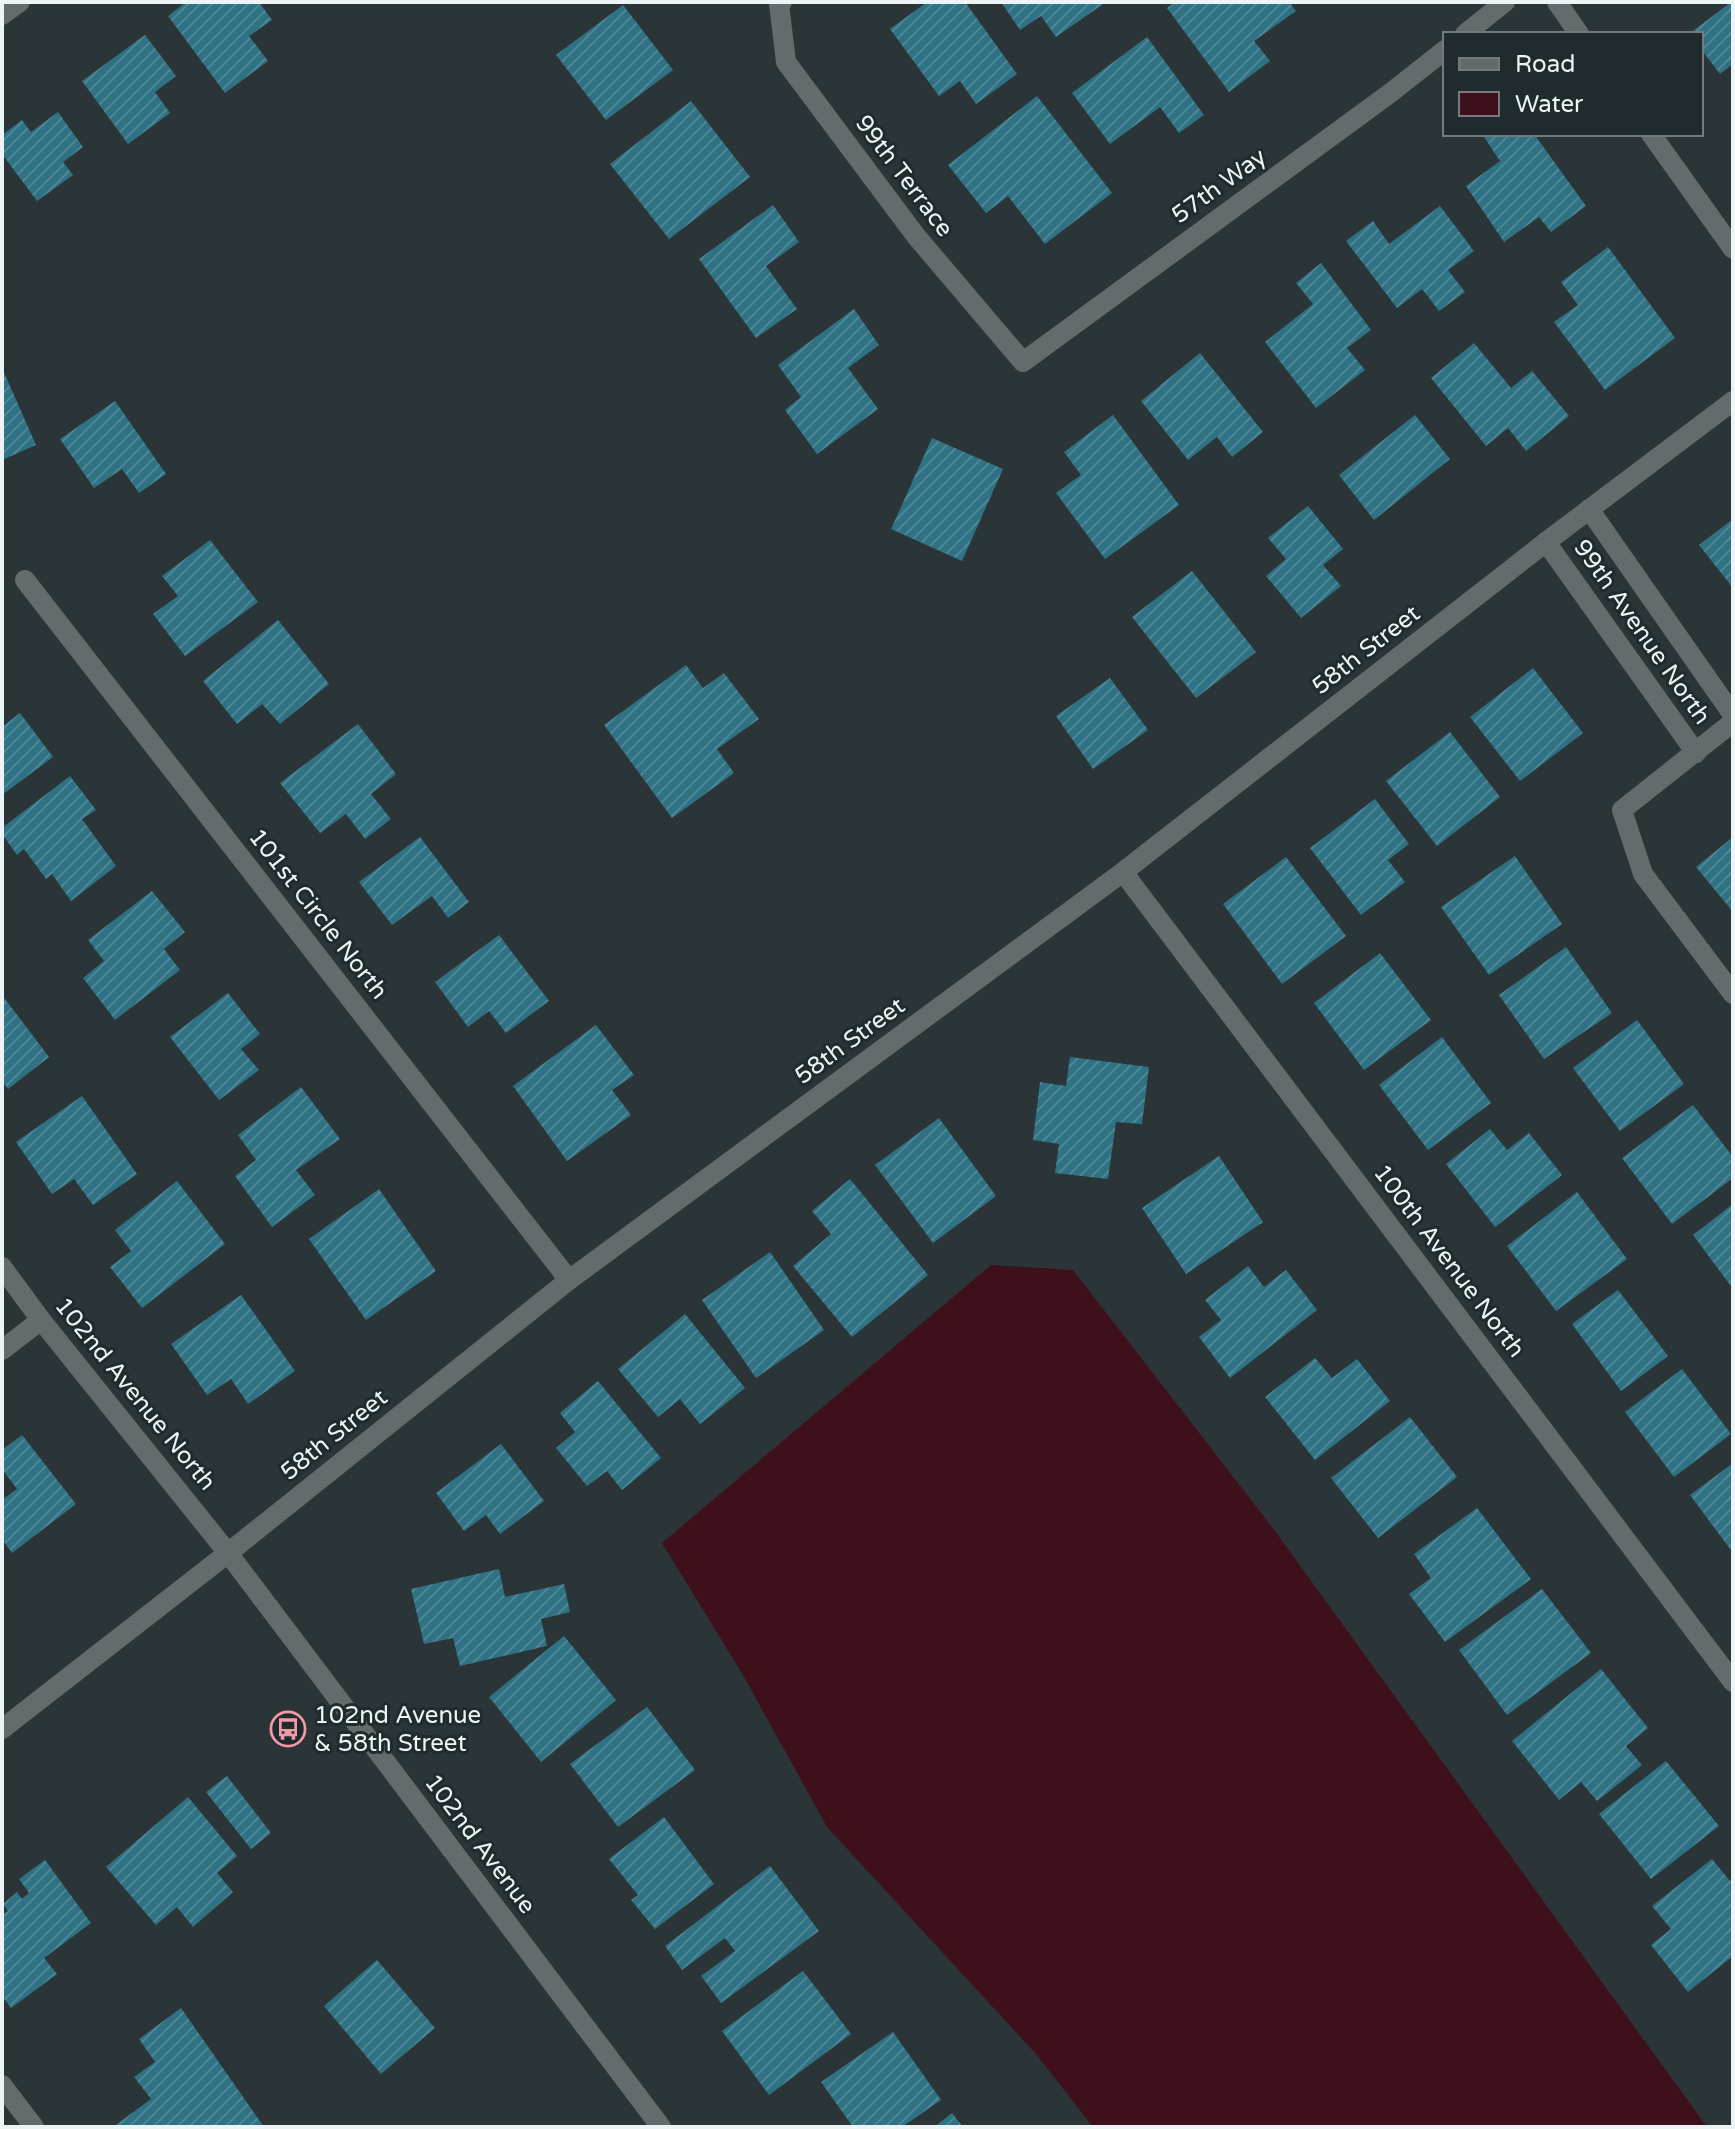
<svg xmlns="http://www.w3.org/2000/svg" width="1735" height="2129" viewBox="0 0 1735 2129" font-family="'Varela Round',sans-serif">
	<defs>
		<pattern id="building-hatch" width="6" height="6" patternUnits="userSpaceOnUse" patternTransform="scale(2)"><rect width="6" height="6" fill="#2f7284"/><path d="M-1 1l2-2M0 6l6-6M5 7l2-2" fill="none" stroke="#4d8796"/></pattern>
	</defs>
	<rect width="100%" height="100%" fill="#2b3538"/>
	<path fill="#3e101b" d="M 991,1265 L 1073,1270 L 1272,1527 L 1707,2127 L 1093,2127 L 1036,2054 L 827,1827 L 743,1675 L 662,1543 Z"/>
	<g fill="url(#building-hatch)">
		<path d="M 186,2 L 259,2 L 272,20 L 249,36 L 268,61 L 225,93 L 168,16 Z"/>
		<path d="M 927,2 L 965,2 L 1017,74 L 976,104 L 960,81 L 939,96 L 890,29 Z"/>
		<path d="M 1001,2 L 1106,2 L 1056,37 L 1041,16 L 1020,30 Z"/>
		<path d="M 1175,2 L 1289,2 L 1296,11 L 1254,41 L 1270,61 L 1229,92 L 1167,8 Z"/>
		<path d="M 1731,2 L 1733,2 L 1733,64 L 1720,74 L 1701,49 L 1701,34 L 1689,34 Z"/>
		<path d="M 623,5 L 673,70 L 606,120 L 556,55 Z"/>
		<path d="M 145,35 L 176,76 L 155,92 L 170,113 L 128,144 L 82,81 Z"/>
		<path d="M 1147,37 L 1204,115 L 1179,133 L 1160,107 L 1110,144 L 1072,93 Z"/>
		<path d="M 1037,96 L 1112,193 L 1045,244 L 1008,196 L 986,213 L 948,165 Z"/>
		<path d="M 691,101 L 750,177 L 669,239 L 610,164 Z"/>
		<path d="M 58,112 L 83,147 L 63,162 L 73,175 L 37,201 L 2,154 L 2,135 L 22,120 L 31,132 Z"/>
		<path d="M 1488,134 L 1534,134 L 1586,206 L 1551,232 L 1539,217 L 1504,242 L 1466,186 L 1500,161 L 1484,137 Z"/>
		<path d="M 773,205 L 799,242 L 766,266 L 797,309 L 756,338 L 699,259 Z"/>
		<path d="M 1440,206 L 1474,251 L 1448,270 L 1465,292 L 1439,311 L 1422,289 L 1397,308 L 1346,241 L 1373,221 L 1389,244 Z"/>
		<path d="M 1608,247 L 1675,338 L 1605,390 L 1554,322 L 1578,305 L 1561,282 Z"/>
		<path d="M 1321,263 L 1371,330 L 1347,348 L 1365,370 L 1316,408 L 1265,342 L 1313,304 L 1296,283 Z"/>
		<path d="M 854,309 L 879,345 L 848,368 L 878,409 L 817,454 L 785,410 L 801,397 L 778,365 Z"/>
		<path d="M 1474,343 L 1511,388 L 1532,371 L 1569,416 L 1526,451 L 1508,428 L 1486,446 L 1431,378 Z"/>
		<path d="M 1200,353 L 1263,432 L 1232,457 L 1217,437 L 1188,460 L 1141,401 Z"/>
		<path d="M 2,368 L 36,445 L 2,460 Z"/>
		<path d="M 115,401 L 166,474 L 139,493 L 122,469 L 94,488 L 60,439 Z"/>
		<path d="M 1113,415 L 1179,505 L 1105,559 L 1056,493 L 1081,475 L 1064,452 Z"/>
		<path d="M 1415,415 L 1450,459 L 1374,520 L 1339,475 Z"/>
		<path d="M 932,438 L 1003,469 L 962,561 L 891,529 Z"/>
		<path d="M 1308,506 L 1343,549 L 1323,565 L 1341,586 L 1301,618 L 1266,576 L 1286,559 L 1268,538 Z"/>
		<path d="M 1733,519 L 1733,588 L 1699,545 Z"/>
		<path d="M 210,540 L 258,602 L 185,656 L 153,614 L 178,596 L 162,576 Z"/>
		<path d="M 1192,571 L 1256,652 L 1196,698 L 1132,617 Z"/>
		<path d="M 278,620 L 329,684 L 280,724 L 262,704 L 237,724 L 203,681 Z"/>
		<path d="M 686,665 L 703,688 L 724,673 L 759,719 L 717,749 L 734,773 L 672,818 L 604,725 Z"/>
		<path d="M 1533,668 L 1583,733 L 1520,781 L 1470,717 Z"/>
		<path d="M 1110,678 L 1148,730 L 1093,769 L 1056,716 Z"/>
		<path d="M 20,713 L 53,757 L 2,795 L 2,727 Z"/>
		<path d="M 358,724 L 396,774 L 371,794 L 391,819 L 365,839 L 346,814 L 320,833 L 280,783 Z"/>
		<path d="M 1450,732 L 1500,797 L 1437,846 L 1386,781 Z"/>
		<path d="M 70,776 L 96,810 L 82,819 L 116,866 L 71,901 L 52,874 L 46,879 L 24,849 L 17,855 L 2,834 L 2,828 Z"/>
		<path d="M 1375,799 L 1409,844 L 1388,860 L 1405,882 L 1361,915 L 1310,848 Z"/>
		<path d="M 420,837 L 469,902 L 448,918 L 432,896 L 392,925 L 359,882 Z"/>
		<path d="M 1733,837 L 1733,912 L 1696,867 Z"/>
		<path d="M 1515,856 L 1562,924 L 1489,975 L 1441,907 Z"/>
		<path d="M 1286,857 L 1346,936 L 1282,984 L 1223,904 Z"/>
		<path d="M 152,891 L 185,932 L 164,949 L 180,970 L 115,1020 L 83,978 L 104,961 L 88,940 Z"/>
		<path d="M 499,935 L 549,1001 L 506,1033 L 489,1011 L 468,1027 L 435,982 Z"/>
		<path d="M 1566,947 L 1612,1013 L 1544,1059 L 1499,995 Z"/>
		<path d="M 1380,953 L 1431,1020 L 1364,1070 L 1314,1003 Z"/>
		<path d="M 228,993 L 260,1034 L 241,1049 L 259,1070 L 219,1100 L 170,1037 Z"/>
		<path d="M 2,995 L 49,1057 L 8,1089 L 2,1081 Z"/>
		<path d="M 1637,1020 L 1684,1084 L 1620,1131 L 1573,1068 Z"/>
		<path d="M 596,1025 L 634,1075 L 612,1090 L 631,1115 L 567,1161 L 513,1086 Z"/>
		<path d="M 1442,1037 L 1491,1103 L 1428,1150 L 1379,1085 Z"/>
		<path d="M 1070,1057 L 1149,1067 L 1142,1124 L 1116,1122 L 1108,1179 L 1055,1173 L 1059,1144 L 1033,1140 L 1040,1082 L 1066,1086 Z"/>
		<path d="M 301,1087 L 340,1139 L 296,1170 L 315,1195 L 272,1227 L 235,1176 L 256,1160 L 238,1135 Z"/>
		<path d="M 82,1096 L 137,1174 L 93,1205 L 74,1179 L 52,1194 L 16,1142 Z"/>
		<path d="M 1693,1105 L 1733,1157 L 1733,1178 L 1672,1224 L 1622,1158 Z"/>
		<path d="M 939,1118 L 996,1196 L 933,1243 L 875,1165 Z"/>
		<path d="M 1490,1129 L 1507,1150 L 1529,1133 L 1562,1175 L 1495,1227 L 1446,1164 Z"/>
		<path d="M 1219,1156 L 1263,1222 L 1186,1274 L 1142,1208 Z"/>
		<path d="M 850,1179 L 928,1275 L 852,1337 L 793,1266 L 831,1234 L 812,1211 Z"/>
		<path d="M 177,1181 L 225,1244 L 142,1308 L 110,1267 L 131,1251 L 115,1230 Z"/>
		<path d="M 379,1189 L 436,1271 L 366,1320 L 309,1239 Z"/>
		<path d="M 1577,1192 L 1627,1259 L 1556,1311 L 1507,1246 Z"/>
		<path d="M 1733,1204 L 1733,1289 L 1693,1235 Z"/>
		<path d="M 770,1252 L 824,1330 L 756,1378 L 702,1300 Z"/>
		<path d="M 1248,1266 L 1264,1287 L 1286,1270 L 1317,1310 L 1230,1378 L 1199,1337 L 1221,1320 L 1205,1300 Z"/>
		<path d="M 1618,1290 L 1668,1356 L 1621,1391 L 1572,1324 Z"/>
		<path d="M 241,1295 L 295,1371 L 248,1404 L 231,1379 L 207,1395 L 171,1344 Z"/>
		<path d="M 685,1314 L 745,1388 L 700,1424 L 680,1399 L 658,1417 L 618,1369 Z"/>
		<path d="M 1315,1358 L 1332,1378 L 1357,1359 L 1390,1401 L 1315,1460 L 1265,1397 Z"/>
		<path d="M 1682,1369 L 1731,1434 L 1674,1477 L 1625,1412 Z"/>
		<path d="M 598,1381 L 661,1458 L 622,1490 L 607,1471 L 587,1486 L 556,1448 L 575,1432 L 560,1413 Z"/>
		<path d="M 1410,1417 L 1457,1477 L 1378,1538 L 1331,1478 Z"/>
		<path d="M 22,1435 L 76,1504 L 12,1553 L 2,1539 L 2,1500 L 17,1489 L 2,1469 L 2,1450 Z"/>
		<path d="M 501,1444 L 544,1501 L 500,1534 L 486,1515 L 464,1531 L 436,1493 Z"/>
		<path d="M 1733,1463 L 1733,1553 L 1690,1495 Z"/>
		<path d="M 1477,1508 L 1531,1579 L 1445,1642 L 1409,1594 L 1431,1578 L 1414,1554 Z"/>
		<path d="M 499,1569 L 505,1597 L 564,1584 L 570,1612 L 541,1619 L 547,1646 L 460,1666 L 453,1638 L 424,1644 L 411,1589 Z"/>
		<path d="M 1542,1589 L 1591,1653 L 1507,1715 L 1459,1650 Z"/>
		<path d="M 564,1636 L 616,1700 L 541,1762 L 489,1697 Z"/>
		<path d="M 1601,1669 L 1648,1728 L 1626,1746 L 1642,1765 L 1597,1801 L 1581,1782 L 1559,1800 L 1512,1741 Z"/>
		<path d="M 647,1707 L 695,1770 L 618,1827 L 570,1764 Z"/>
		<path d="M 1666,1761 L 1719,1826 L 1651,1879 L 1599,1814 Z"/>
		<path d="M 227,1776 L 271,1833 L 251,1849 L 206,1792 Z"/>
		<path d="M 188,1797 L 237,1856 L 217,1873 L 233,1892 L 193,1927 L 177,1907 L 156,1925 L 106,1867 Z"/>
		<path d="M 664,1817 L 714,1884 L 655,1929 L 631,1900 L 638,1895 L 609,1859 Z"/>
		<path d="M 1712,1859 L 1730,1881 L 1733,1879 L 1733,1956 L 1688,1992 L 1651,1945 L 1671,1929 L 1652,1906 Z"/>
		<path d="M 45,1860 L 91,1923 L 44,1958 L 57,1974 L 11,2008 L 2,1996 L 2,1915 L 8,1911 L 3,1904 L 17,1892 L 22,1899 L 29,1893 L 19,1879 Z"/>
		<path d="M 770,1866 L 819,1931 L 721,2003 L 701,1976 L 735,1951 L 725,1938 L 682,1970 L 665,1946 Z"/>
		<path d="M 377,1960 L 435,2028 L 381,2074 L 324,2006 Z"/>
		<path d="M 803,1971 L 851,2034 L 769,2095 L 722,2031 Z"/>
		<path d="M 181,2008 L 264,2127 L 113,2127 L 151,2099 L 134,2077 L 155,2062 L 139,2039 Z"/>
		<path d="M 893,2032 L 941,2100 L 902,2127 L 853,2127 L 821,2082 Z"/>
		<path d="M 952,2113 L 963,2127 L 934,2127 Z"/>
	</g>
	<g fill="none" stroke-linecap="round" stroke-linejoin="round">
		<g stroke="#656a6c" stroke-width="20">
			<path d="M 782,2 L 779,4 L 786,62 L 916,236 L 1023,362 L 1389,94 L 1445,50"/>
			<path d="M 1557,2 L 1579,34"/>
			<path d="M 2,15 L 20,2"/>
			<path d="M 1465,34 L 1505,2"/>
			<path d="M 1651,134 L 1733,249"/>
			<path d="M 1589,509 L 1733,715"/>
			<path d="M 1546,542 L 1696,753"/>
			<path d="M 25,580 L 569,1280"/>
			<path d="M 1733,722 L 1622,810 L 1643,874 L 1733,994"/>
			<path d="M 1123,872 L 1733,1682"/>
			<path d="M 2,1267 L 41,1320 L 228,1553 L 661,2127"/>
			<path d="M 2,1350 L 41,1320"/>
			<path d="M 2,1729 L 228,1553 L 569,1280 L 1123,872 L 1546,542 L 1733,401"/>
			<path d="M 2,2085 L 34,2127"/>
		</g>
	</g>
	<defs>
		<g id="bus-ring" transform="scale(1.8)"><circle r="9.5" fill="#212b2e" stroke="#f39aa9" stroke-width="1.5"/><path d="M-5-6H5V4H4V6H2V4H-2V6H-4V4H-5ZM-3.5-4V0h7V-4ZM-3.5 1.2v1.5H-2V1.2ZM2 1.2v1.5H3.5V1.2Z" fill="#f39aa9"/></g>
	</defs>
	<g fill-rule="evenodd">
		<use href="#bus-ring" x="288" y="1729"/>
	</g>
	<g text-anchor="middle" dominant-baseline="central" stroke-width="6" stroke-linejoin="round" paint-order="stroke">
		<g font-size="24" fill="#edf4f6" stroke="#212b2e">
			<text transform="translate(904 176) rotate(53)">99th Terrace</text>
			<text transform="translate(1219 186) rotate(-36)">57th Way</text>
			<text transform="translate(1642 632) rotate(55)">99th Avenue North</text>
			<text transform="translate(1366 650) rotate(-38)">58th Street</text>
			<text transform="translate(318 914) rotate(52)">101st Circle North</text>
			<text transform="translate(850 1041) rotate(-36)">58th Street</text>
			<text transform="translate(1449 1261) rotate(53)">100th Avenue North</text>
			<text transform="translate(135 1394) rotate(51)">102nd Avenue North</text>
			<text transform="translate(334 1435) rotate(-39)">58th Street</text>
			<text transform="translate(480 1844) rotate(53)">102nd Avenue</text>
		</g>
		<g font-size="24" fill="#edf4f6" stroke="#212b2e" text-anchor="start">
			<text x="314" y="1715">102nd Avenue<tspan x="314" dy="28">&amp; 58th Street</tspan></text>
		</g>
	</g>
	<rect width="1735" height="2129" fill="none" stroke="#edf4f6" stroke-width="8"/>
	<rect x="1443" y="32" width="260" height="104" fill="#212b2e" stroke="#737b7e" stroke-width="2"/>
	<rect x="1459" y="58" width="40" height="12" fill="#656a6c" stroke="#737b7e" stroke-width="2"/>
	<text x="1515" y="72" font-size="24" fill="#edf4f6">Road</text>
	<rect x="1459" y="92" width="40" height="24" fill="#3e101b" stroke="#737b7e" stroke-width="2"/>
	<text x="1515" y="112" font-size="24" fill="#edf4f6">Water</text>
</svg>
